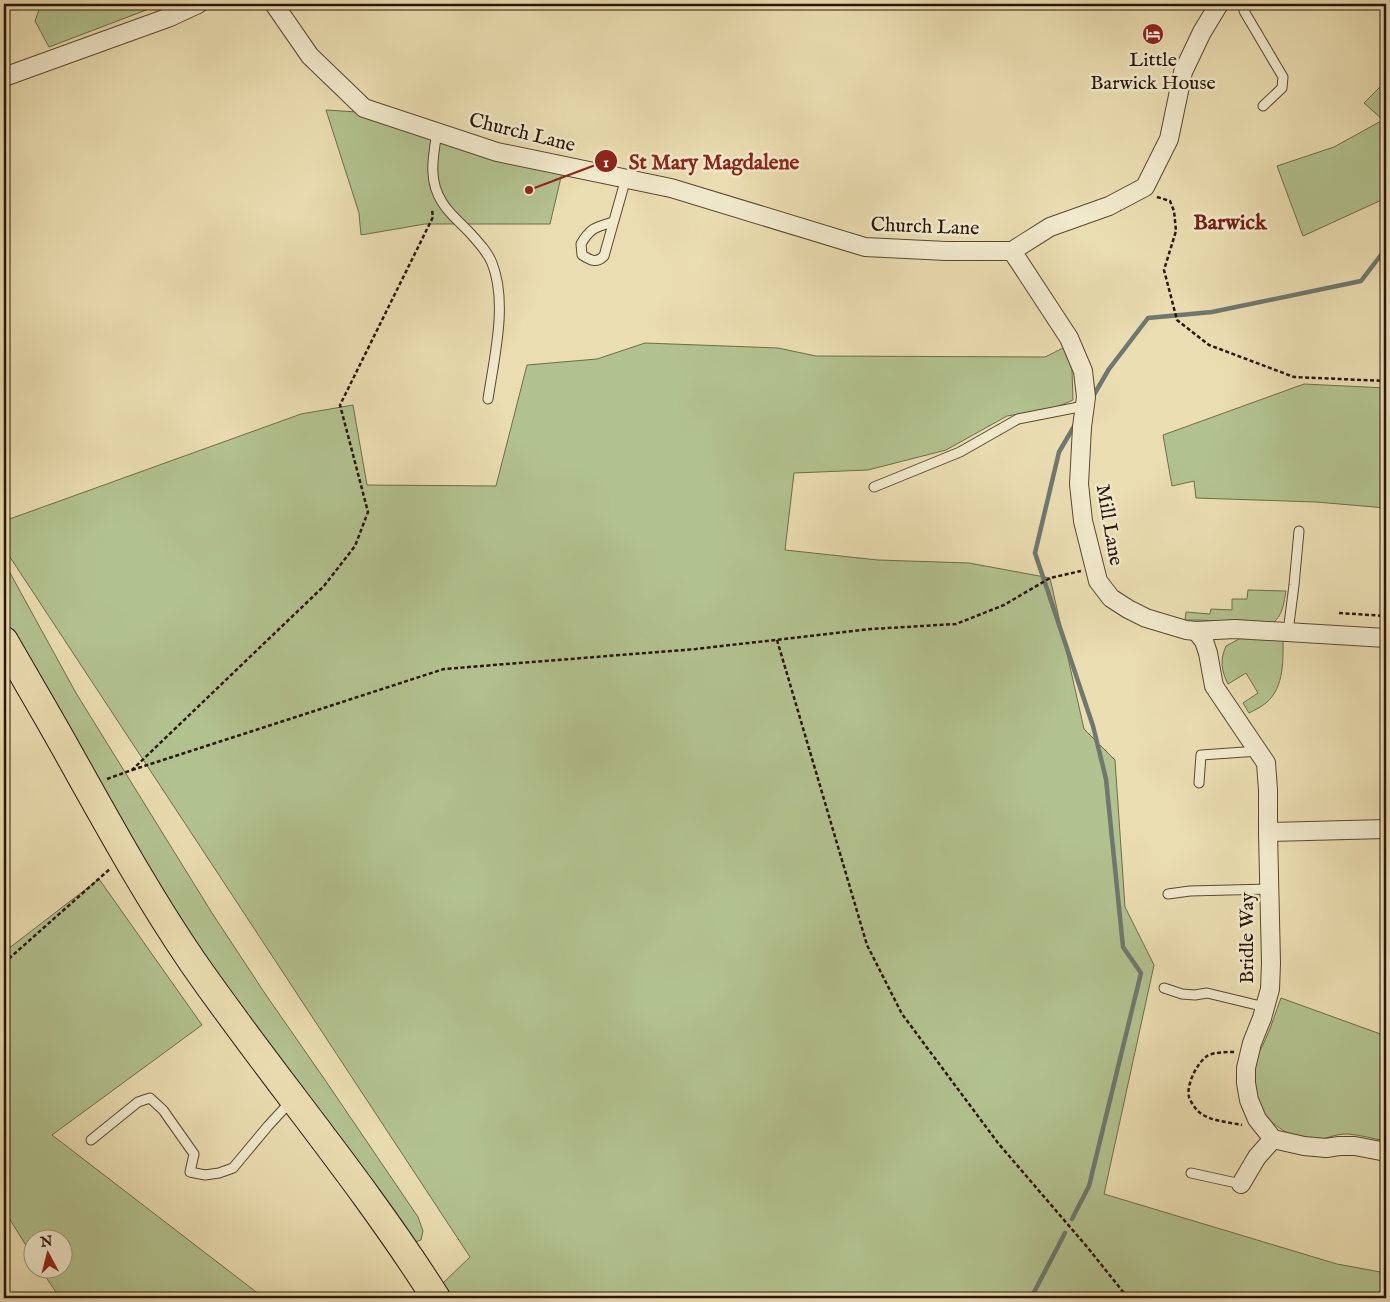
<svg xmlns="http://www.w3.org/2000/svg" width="1390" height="1302" viewBox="0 0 1390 1302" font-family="'IM FELL English',serif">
	<rect width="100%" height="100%" fill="#eaddb1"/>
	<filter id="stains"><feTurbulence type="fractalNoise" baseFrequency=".004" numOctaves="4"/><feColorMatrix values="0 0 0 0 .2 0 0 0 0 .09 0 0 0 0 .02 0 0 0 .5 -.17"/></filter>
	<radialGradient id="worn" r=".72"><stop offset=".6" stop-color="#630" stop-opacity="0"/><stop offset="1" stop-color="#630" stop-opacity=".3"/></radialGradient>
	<g fill="#b2c28f" stroke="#6e6c4a">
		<path d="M 41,4 L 162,4 L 49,47 L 35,21 Z"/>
		<path d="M 1386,81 L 1386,198 L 1303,236 L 1277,166 L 1334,147 L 1383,120 L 1364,103 Z"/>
		<path d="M 326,110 L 357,112 L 412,133 L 509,161 L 562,173 L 550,224 L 425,224 L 361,235 L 359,213 Z"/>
		<path d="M 645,343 L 778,348 L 816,356 L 1045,357 L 1065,347 L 1072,370 L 1073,400 L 1054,408 L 1007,416 L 946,450 L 868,470 L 794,473 L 785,550 L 878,560 L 969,563 L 1050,578 L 1084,729 L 1115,760 L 1125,907 L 1154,965 L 1104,1194 L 1337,1264 L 1386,1273 L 1386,1298 L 451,1298 L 443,1283 L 470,1257 L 4,548 L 4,521 L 301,414 L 353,405 L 367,485 L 496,486 L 527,365 L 597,359 Z"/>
		<path d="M 1304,384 L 1386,388 L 1386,508 L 1316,502 L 1196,498 L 1194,481 L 1172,486 L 1163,435 Z"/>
		<path d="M 4,562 L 76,693 L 212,913 L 266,995 L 323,1077 L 418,1217 L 423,1231 L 421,1240 L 415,1242 L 173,915 L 4,627 Z"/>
		<path d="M 1248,590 L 1286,591 C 1284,602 1283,615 1273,623 C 1262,630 1230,621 1216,621 C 1206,620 1195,620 1185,620 L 1186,612 L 1210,614 L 1211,609 L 1232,610 L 1232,599 L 1247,599 Z"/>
		<path d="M 1283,636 C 1283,658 1285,687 1266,703 C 1261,707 1255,710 1249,713 L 1243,703 L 1258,693 L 1246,673 L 1228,684 C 1221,670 1220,660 1226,646 L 1241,638 Z"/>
		<path d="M 99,879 L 202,1025 L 52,1135 L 264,1298 L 60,1298 L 41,1270 L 62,1270 L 62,1240 L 32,1240 L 32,1255 L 4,1210 L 4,952 Z"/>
		<path d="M 1281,998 L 1386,1036 L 1386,1141 C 1374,1139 1361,1135 1348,1134 C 1335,1133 1324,1141 1311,1140 C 1272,1135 1246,1101 1255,1063 C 1257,1054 1263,1046 1266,1038 C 1272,1025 1276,1011 1281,998 Z"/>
	</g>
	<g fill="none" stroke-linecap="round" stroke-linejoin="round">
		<g stroke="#6f7770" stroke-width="4.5">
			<path d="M 1092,398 L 1109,369 L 1148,318 L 1212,312 L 1361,281 L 1381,255 L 1386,255"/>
			<path d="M 1072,1219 L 1089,1186 L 1141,973 L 1123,947 L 1106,779 L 1093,726 L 1035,553 L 1059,452 L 1076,423"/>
			<path d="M 1031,1298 L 1065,1233"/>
		</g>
		<g stroke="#594830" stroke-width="11">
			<g id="lane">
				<path d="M 1248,4 L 1244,11 L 1283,77 L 1282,88 L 1263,106"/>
				<path d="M 437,132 C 433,157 428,180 442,202 C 449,214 461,223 470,233 C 479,243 487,251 492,263 C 508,303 494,358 488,399"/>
				<path d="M 613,222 C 596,227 590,228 581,244 L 582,255 C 590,260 596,264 604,256 L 626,178"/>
				<path d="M 874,487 L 960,452 L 1018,419 L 1084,406"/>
				<path d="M 1288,632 L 1294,585 L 1299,531"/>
				<path d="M 1199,783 L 1201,755 L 1259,751"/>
				<path d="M 1168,894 L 1190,891 L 1269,889"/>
				<path d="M 1164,988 L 1182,994 L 1195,995 L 1207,993 L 1265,1007"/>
				<path d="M 91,1140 L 138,1102 L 150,1098 L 163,1110 L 194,1154 L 190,1172 L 205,1175 L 219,1173 L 233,1168 L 268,1126 L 291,1101"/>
				<path d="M 1191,1173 L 1241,1184"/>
			</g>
		</g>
		<g stroke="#594830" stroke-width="20">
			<g id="street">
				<path d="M 274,4 L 310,56 L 364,108 L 497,152 L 671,188 L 865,247 L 946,251 L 1012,251"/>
				<path d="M 4,77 L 170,17 L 198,4"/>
				<path d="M 1012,251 L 1069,338 L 1083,371 L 1086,397 L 1082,427 L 1079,484 L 1083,521 L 1098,581 L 1111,598 L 1128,609 L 1146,618 L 1186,630 L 1196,631 L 1235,629 L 1386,638"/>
				<path d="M 1012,251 L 1050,227 L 1109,206 L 1145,187 L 1169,139 L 1183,72 L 1202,32 L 1219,4"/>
				<path d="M 1196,631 L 1204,641 L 1208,653 L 1214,686 L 1266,763 L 1268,790 L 1268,832 L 1271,963 L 1270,989 L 1262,1018 L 1252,1043 L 1246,1068 L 1246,1083 L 1249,1100 L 1257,1119 L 1273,1139 L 1304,1146 L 1326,1148 L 1339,1146 L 1355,1146 L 1386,1152"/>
				<path d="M 1268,832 L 1386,829"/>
				<path d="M 1241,1184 L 1257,1157 L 1273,1139"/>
			</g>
		</g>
		<g stroke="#291605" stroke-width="30">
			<path id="highway" d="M 4,641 C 24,676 45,711 65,747 C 106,820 145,892 192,961 C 271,1075 362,1181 436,1298"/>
		</g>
		<g stroke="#291605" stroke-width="2.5" stroke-dasharray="4 2.5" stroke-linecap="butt">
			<path d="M 1157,197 L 1170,201 L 1174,211 L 1176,231 L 1164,270 L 1177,320 L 1209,345 L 1294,377 L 1386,381"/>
			<path d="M 1339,613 L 1386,616"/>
			<path d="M 777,640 L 867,945 L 902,1014 L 998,1143 L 1088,1248 L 1128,1298"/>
			<path d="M 132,770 L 444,669 L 696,649 L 871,629 L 956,624 L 1004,605 L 1050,578 L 1081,571"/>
			<path d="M 107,779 L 132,770 L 324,586 L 355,546 L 368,512 L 340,405 L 433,217 L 432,210"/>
			<path d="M 4,963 L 111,868"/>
			<path d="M 1234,1052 C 1226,1052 1214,1052 1207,1056 C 1197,1063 1186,1085 1189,1097 C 1190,1101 1195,1108 1198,1111 C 1208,1121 1228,1122 1242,1125"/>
		</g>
		<use href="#lane" stroke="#f1e9cc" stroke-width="9"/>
		<use href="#street" stroke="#f1e9cc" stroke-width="18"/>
		<use href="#highway" stroke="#eaddb1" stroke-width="28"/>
	</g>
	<defs>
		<g id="hotel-disc" transform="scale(1.125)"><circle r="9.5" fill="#8f2418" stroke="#f1e9cc"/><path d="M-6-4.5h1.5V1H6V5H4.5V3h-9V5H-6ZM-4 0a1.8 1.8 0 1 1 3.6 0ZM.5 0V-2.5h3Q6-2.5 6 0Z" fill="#fff"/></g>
	</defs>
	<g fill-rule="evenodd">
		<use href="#hotel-disc" x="1153" y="34"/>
	</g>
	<g text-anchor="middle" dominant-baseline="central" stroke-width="5" stroke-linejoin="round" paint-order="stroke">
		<g font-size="20" fill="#291605" stroke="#f1e9cc">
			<text x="1153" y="60">Little<tspan x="1153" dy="23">Barwick House</tspan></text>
		</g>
		<g font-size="20" fill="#291605" stroke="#f1e9cc">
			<text transform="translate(522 133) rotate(14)">Church Lane</text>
			<text transform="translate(925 227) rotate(2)">Church Lane</text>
			<text transform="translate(1109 525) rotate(80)">Mill Lane</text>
			<text transform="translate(1247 938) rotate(-90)">Bridle Way</text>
		</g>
		<g font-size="22" font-weight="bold" fill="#7a1f14" stroke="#f1e9cc">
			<text x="1230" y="223">Barwick</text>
		</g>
	</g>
	<path fill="none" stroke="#8f2418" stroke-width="2" d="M529 190L606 161"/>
	<g fill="#8f2418" stroke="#f1e9cc" stroke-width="2">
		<circle cx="529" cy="190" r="5"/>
		<circle cx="606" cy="161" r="12"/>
	</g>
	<g font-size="15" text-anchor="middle" font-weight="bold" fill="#fff">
		<text x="606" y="167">1</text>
	</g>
	<g font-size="21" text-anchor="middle" font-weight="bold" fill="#8f2418" stroke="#f1e9cc" stroke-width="5" stroke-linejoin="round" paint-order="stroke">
		<text x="714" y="169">St Mary Magdalene</text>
	</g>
	<rect width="1390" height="1302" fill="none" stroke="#eaddb1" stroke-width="20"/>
	<rect x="5" y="5" width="1380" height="1292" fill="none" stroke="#291605" stroke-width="2.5"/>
	<rect x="10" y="10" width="1370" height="1282" fill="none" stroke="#291605"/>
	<g transform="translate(48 1254) rotate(353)"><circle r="24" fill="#f1e9cc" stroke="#a1957c"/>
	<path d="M0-4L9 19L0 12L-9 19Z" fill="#8f2418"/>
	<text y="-8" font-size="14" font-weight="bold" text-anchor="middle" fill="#291605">N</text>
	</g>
	<rect width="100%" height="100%" filter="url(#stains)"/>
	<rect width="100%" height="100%" fill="url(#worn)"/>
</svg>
